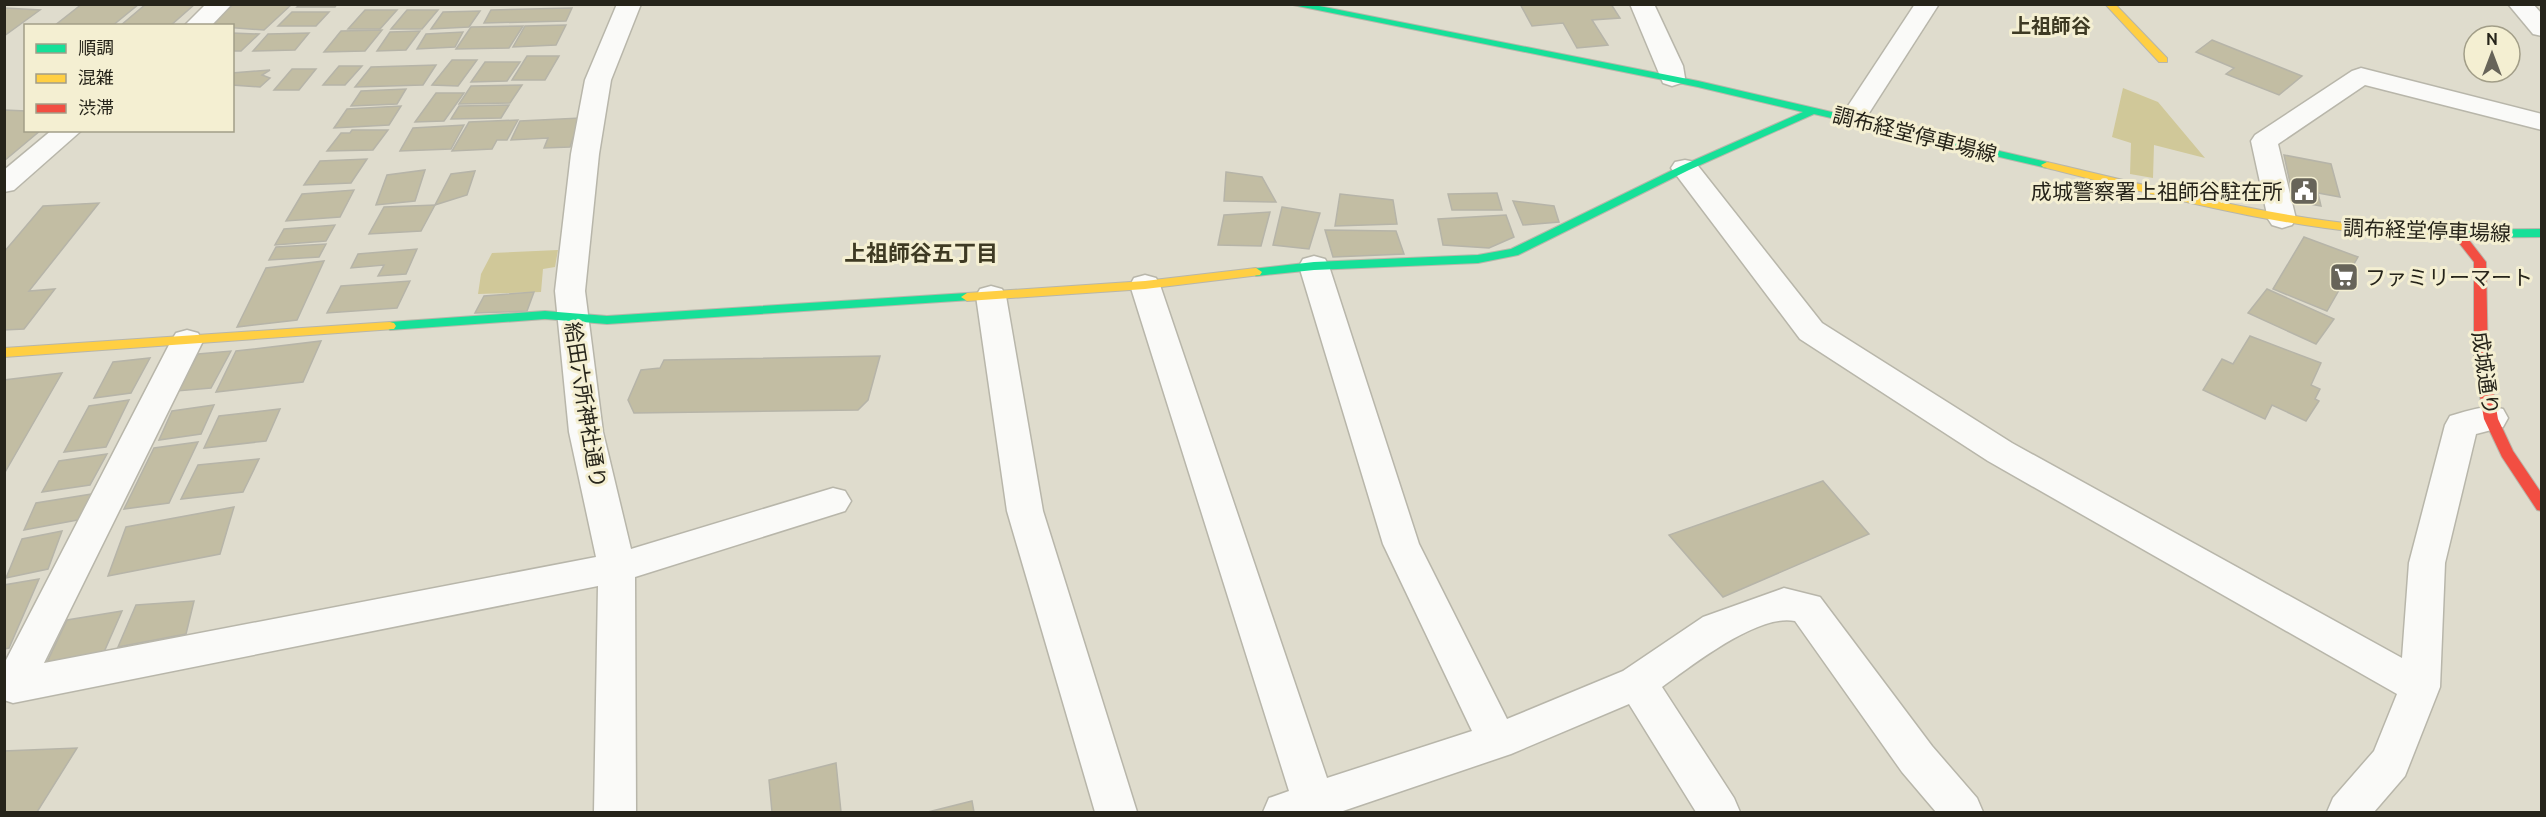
<svg xmlns="http://www.w3.org/2000/svg" width="2546" height="817" viewBox="0 0 2546 817" font-family="Ubuntu,'Noto Sans JP',sans-serif">
	<rect width="100%" height="100%" fill="#dfdccd"/>
	<g fill="#d0c899">
		<path d="M 2123,88 L 2158,102 L 2205,158 L 2154,145 L 2153,178 L 2130,174 L 2131,143 L 2112,137 Z"/>
		<path d="M 558,250 L 555,267 L 543,269 L 541,292 L 478,294 L 481,274 L 492,253 Z"/>
	</g>
	<g fill="#c2bda3" stroke="#b6b4a8" stroke-width="1.5">
		<path d="M 82,4 L 139,4 L 112,26 L 54,26 Z"/>
		<path d="M 146,4 L 195,4 L 170,26 L 120,26 Z"/>
		<path d="M 233,4 L 292,4 L 264,30 L 209,26 Z"/>
		<path d="M 300,4 L 337,4 L 335,7 L 297,7 Z"/>
		<path d="M 1520,4 L 1611,4 L 1620,18 L 1592,20 L 1608,45 L 1577,48 L 1563,23 L 1532,26 Z"/>
		<path d="M 4,8 L 40,10 L 4,36 Z"/>
		<path d="M 572,8 L 566,21 L 484,23 L 491,10 Z"/>
		<path d="M 365,10 L 397,10 L 380,29 L 348,29 Z"/>
		<path d="M 407,10 L 438,10 L 422,29 L 391,29 Z"/>
		<path d="M 480,11 L 469,27 L 431,29 L 443,12 Z"/>
		<path d="M 292,12 L 329,12 L 316,26 L 278,26 Z"/>
		<path d="M 566,25 L 556,45 L 513,47 L 525,26 Z"/>
		<path d="M 523,26 L 509,48 L 456,49 L 471,27 Z"/>
		<path d="M 382,30 L 365,51 L 324,52 L 341,31 Z"/>
		<path d="M 420,31 L 406,50 L 377,51 L 390,32 Z"/>
		<path d="M 463,32 L 455,47 L 417,49 L 426,34 Z"/>
		<path d="M 232,33 L 259,34 L 241,51 L 232,51 Z"/>
		<path d="M 309,33 L 295,50 L 253,51 L 268,34 Z"/>
		<path d="M 2212,40 L 2302,76 L 2279,95 L 2226,74 L 2234,68 L 2196,52 Z"/>
		<path d="M 527,56 L 559,56 L 545,80 L 512,80 Z"/>
		<path d="M 452,60 L 477,60 L 458,86 L 432,85 Z"/>
		<path d="M 485,62 L 520,62 L 507,81 L 471,82 Z"/>
		<path d="M 436,65 L 423,85 L 355,87 L 371,67 Z"/>
		<path d="M 339,66 L 362,66 L 345,85 L 323,85 Z"/>
		<path d="M 292,69 L 316,69 L 299,90 L 274,90 Z"/>
		<path d="M 270,70 L 262,75 L 270,78 L 260,87 L 232,85 L 232,73 Z"/>
		<path d="M 522,85 L 510,103 L 459,104 L 471,86 Z"/>
		<path d="M 406,89 L 397,104 L 351,106 L 361,91 Z"/>
		<path d="M 436,93 L 464,93 L 444,121 L 415,122 Z"/>
		<path d="M 509,105 L 501,118 L 451,119 L 459,106 Z"/>
		<path d="M 401,106 L 389,125 L 334,128 L 347,109 Z"/>
		<path d="M 4,110 L 26,111 L 26,130 L 41,130 L 4,161 Z"/>
		<path d="M 580,118 L 570,147 L 544,148 L 548,138 L 511,140 L 520,121 Z"/>
		<path d="M 518,120 L 507,140 L 497,140 L 492,149 L 452,151 L 469,122 Z"/>
		<path d="M 464,125 L 451,149 L 400,151 L 413,128 Z"/>
		<path d="M 352,130 L 388,130 L 373,150 L 327,151 L 341,133 L 350,133 Z"/>
		<path d="M 2284,155 L 2331,164 L 2340,197 L 2318,193 L 2321,206 L 2294,201 Z"/>
		<path d="M 367,159 L 351,183 L 304,185 L 320,161 Z"/>
		<path d="M 425,170 L 415,201 L 376,205 L 387,175 Z"/>
		<path d="M 475,171 L 467,195 L 435,205 L 451,174 Z"/>
		<path d="M 1226,172 L 1262,177 L 1276,202 L 1224,201 Z"/>
		<path d="M 354,190 L 340,217 L 286,221 L 302,194 Z"/>
		<path d="M 1497,193 L 1502,210 L 1452,210 L 1448,194 Z"/>
		<path d="M 1340,194 L 1393,200 L 1397,224 L 1335,226 Z"/>
		<path d="M 1513,201 L 1554,206 L 1559,222 L 1523,225 Z"/>
		<path d="M 99,203 L 29,291 L 55,289 L 24,329 L 4,330 L 4,252 L 43,206 Z"/>
		<path d="M 435,205 L 421,231 L 369,234 L 384,207 Z"/>
		<path d="M 1282,207 L 1320,213 L 1309,249 L 1273,245 Z"/>
		<path d="M 1270,212 L 1261,246 L 1218,245 L 1224,215 Z"/>
		<path d="M 1506,215 L 1514,237 L 1489,248 L 1443,245 L 1438,219 Z"/>
		<path d="M 335,225 L 326,241 L 275,245 L 284,229 Z"/>
		<path d="M 1325,230 L 1396,231 L 1404,254 L 1333,257 Z"/>
		<path d="M 2304,237 L 2358,257 L 2327,311 L 2273,289 Z"/>
		<path d="M 326,244 L 319,257 L 269,260 L 276,247 Z"/>
		<path d="M 417,249 L 406,274 L 378,276 L 384,265 L 351,268 L 358,254 Z"/>
		<path d="M 324,261 L 297,320 L 237,327 L 266,268 Z"/>
		<path d="M 410,281 L 397,308 L 327,313 L 341,286 Z"/>
		<path d="M 2267,289 L 2334,319 L 2316,344 L 2248,313 Z"/>
		<path d="M 534,292 L 527,311 L 475,313 L 484,296 Z"/>
		<path d="M 2250,336 L 2321,363 L 2311,385 L 2320,389 L 2315,399 L 2319,401 L 2306,421 L 2272,405 L 2265,419 L 2203,390 L 2222,359 L 2233,364 Z"/>
		<path d="M 321,341 L 303,382 L 216,392 L 236,351 Z"/>
		<path d="M 231,351 L 211,388 L 177,391 L 198,354 Z"/>
		<path d="M 880,356 L 868,400 L 858,410 L 634,413 L 628,400 L 641,370 L 660,368 L 664,360 Z"/>
		<path d="M 150,358 L 131,393 L 94,398 L 113,362 Z"/>
		<path d="M 62,373 L 4,474 L 4,380 Z"/>
		<path d="M 129,400 L 106,447 L 64,452 L 89,406 Z"/>
		<path d="M 214,405 L 201,434 L 159,440 L 172,411 Z"/>
		<path d="M 280,409 L 266,441 L 204,448 L 219,416 Z"/>
		<path d="M 198,442 L 169,503 L 124,509 L 154,448 Z"/>
		<path d="M 107,454 L 90,485 L 42,492 L 59,461 Z"/>
		<path d="M 259,459 L 243,492 L 181,499 L 198,465 Z"/>
		<path d="M 1823,481 L 1869,534 L 1723,597 L 1669,535 Z"/>
		<path d="M 98,493 L 88,518 L 24,530 L 36,503 Z"/>
		<path d="M 234,507 L 220,554 L 108,576 L 126,527 Z"/>
		<path d="M 62,531 L 48,569 L 6,578 L 22,539 Z"/>
		<path d="M 39,579 L 9,648 L 4,649 L 4,585 Z"/>
		<path d="M 194,601 L 186,634 L 118,647 L 136,605 Z"/>
		<path d="M 122,611 L 104,652 L 47,662 L 67,620 Z"/>
		<path d="M 77,748 L 37,812 L 4,812 L 4,751 Z"/>
		<path d="M 836,763 L 841,812 L 772,812 L 769,780 Z"/>
		<path d="M 972,801 L 974,812 L 928,812 Z"/>
	</g>
	<g fill="none" stroke-linecap="round" stroke-linejoin="round">
		<g stroke="#b8b6aa" stroke-width="3">
			<g id="street">
				<path d="M 206,4 L 232,4 L 211,26 L 184,26 Z"/>
				<path d="M 617,4 L 641,4 L 611,80 L 599,154 L 585,291 L 603,432 L 631,549 L 833,488 L 845,491 L 851,501 L 845,511 L 635,577 L 636,812 L 594,812 L 598,586 L 13,703 L 4,700 L 4,664 L 171,341 L 176,333 L 187,330 L 198,333 L 203,341 L 44,663 L 596,557 L 569,432 L 555,291 L 571,154 L 585,80 Z"/>
				<path d="M 1630,4 L 1654,4 L 1683,66 L 1685,78 L 1681,83 L 1672,86 L 1663,83 Z"/>
				<path d="M 1915,4 L 1939,4 L 1862,124 L 1853,126 L 1844,124 L 1840,118 Z"/>
				<path d="M 2508,4 L 2533,4 L 2542,14 L 2542,36 L 2533,34 Z"/>
				<path d="M 2361,68 L 2542,114 L 2542,130 L 2365,85 L 2278,144 L 2296,219 L 2292,225 L 2282,228 L 2272,225 L 2268,219 L 2251,141 L 2255,135 L 2352,71 Z"/>
				<path d="M 52,130 L 82,130 L 14,190 L 4,192 L 4,170 Z"/>
				<path d="M 1685,160 L 1695,162 L 1822,323 L 2012,443 L 2402,658 L 2409,563 L 2445,425 L 2450,416 C 2468,411 2485,404 2503,409 L 2508,418 L 2503,427 L 2476,434 L 2445,563 L 2440,687 L 2405,776 L 2374,812 L 2327,812 L 2333,798 L 2374,751 L 2397,694 L 1988,461 L 1800,339 L 1671,168 L 1675,162 Z"/>
				<path d="M 1314,256 L 1325,259 L 1329,266 L 1419,544 L 1507,719 L 1623,671 L 1703,617 L 1784,588 L 1820,597 L 1932,746 L 1977,798 L 1983,812 L 1936,812 L 1902,772 L 1795,621 C 1758,613 1691,666 1662,687 L 1734,798 L 1740,812 L 1696,812 L 1629,704 L 1511,754 L 1340,812 L 1263,812 L 1269,798 L 1289,791 L 1130,285 L 1134,278 L 1145,275 L 1156,278 L 1160,285 L 1327,778 L 1472,731 L 1383,544 L 1299,266 L 1303,259 Z"/>
				<path d="M 991,286 L 1002,289 L 1006,296 L 1043,511 L 1137,812 L 1095,812 L 1007,511 L 976,296 L 980,289 Z"/>
			</g>
		</g>
		<g stroke="#b8b6aa" stroke-width="2">
			<g id="fast">
				<path d="M 1288,4 L 1309,4 L 1698,81 L 2047,162 L 2053,165 L 2047,168 L 1814,114 L 1689,170 L 1518,255 L 1478,263 L 1314,270 L 1256,276 L 1250,272 L 1252,269 L 1314,262 L 1478,255 L 1511,249 L 1681,166 L 1803,112 L 1698,87 Z"/>
				<path d="M 2542,229 L 2542,237 L 2438,238 L 2432,234 L 2438,230 Z"/>
				<path d="M 967,293 L 973,297 L 971,300 L 607,324 L 545,319 L 390,330 L 384,326 L 390,322 L 545,311 L 607,316 Z"/>
			</g>
		</g>
		<g stroke="#b8b6aa" stroke-width="2">
			<g id="slow">
				<path d="M 2105,4 L 2115,4 L 2167,58 L 2167,62 L 2159,62 Z"/>
				<path d="M 2047,162 C 2179,193 2301,226 2438,230 L 2444,234 L 2438,238 C 2303,234 2174,200 2043,167 L 2041,165 Z"/>
				<path d="M 1256,268 L 1262,272 L 1260,275 L 1145,289 L 967,301 L 961,297 L 967,293 L 1145,281 Z"/>
				<path d="M 390,322 L 394,323 L 396,326 L 394,329 L 4,357 L 4,348 Z"/>
			</g>
		</g>
		<g stroke="#b8b6aa" stroke-width="2">
			<path id="jam" d="M 2458,230 L 2462,231 L 2486,262 L 2488,362 L 2498,419 L 2513,451 L 2542,494 L 2542,511 L 2537,510 L 2502,457 L 2484,419 L 2474,362 L 2474,262 L 2452,234 Z"/>
		</g>
		<use href="#street" fill="#fafaf8" fill-rule="evenodd"/>
		<use href="#fast" fill="#16e098" fill-rule="evenodd"/>
		<use href="#slow" fill="#ffcf43" fill-rule="evenodd"/>
		<use href="#jam" fill="#f24e42" fill-rule="evenodd"/>
	</g>
	<defs>
		<g id="civic-square" transform="scale(1.5)"><rect x="-9" y="-9" width="18" height="18" rx="4" fill="#676459" stroke="#f4efd2"/><path d="M-.6-6.5H3V-4.5H.6V-3L4-1V1h2V6H-6V1h2V-1L-.6-3ZM-1.2 2.5V6h2.4V2.5Z" fill="#fff"/></g>
		<g id="supermarket-square" transform="scale(1.5)"><rect x="-9" y="-9" width="18" height="18" rx="4" fill="#676459" stroke="#f4efd2"/><path d="M-6-5.5h2.5l.6 2H6L4.5 2H-2.5L-4.4-4H-6ZM-1.5 3.2a1.3 1.3 0 1 0 .1 0ZM3 3.2a1.3 1.3 0 1 0 .1 0Z" fill="#fff"/></g>
	</defs>
	<g fill-rule="evenodd">
		<use href="#civic-square" x="2304" y="191"/>
		<use href="#supermarket-square" x="2344" y="277"/>
	</g>
	<g text-anchor="middle" dominant-baseline="central" stroke-width="6" stroke-linejoin="round" paint-order="stroke">
		<g font-size="20" font-weight="bold" fill="#3e3a23" stroke="#f4efd2">
			<text x="2051" y="25">上祖師谷</text>
		</g>
		<g font-size="21" fill="#26241a" stroke="#f4efd2">
			<text transform="translate(1915 134) rotate(14)">調布経堂停車場線</text>
			<text transform="translate(2427 230) rotate(2)">調布経堂停車場線</text>
			<text transform="translate(2486 373) rotate(82)">成城通り</text>
			<text transform="translate(586 405) rotate(81)">給田六所神社通り</text>
		</g>
		<g font-size="21" fill="#26241a" stroke="#f4efd2" text-anchor="end">
			<text x="2283" y="191">成城警察署上祖師谷駐在所</text>
			<text x="2365" y="277" text-anchor="start">ファミリーマート</text>
		</g>
		<g font-size="22" font-weight="bold" fill="#3e3a23" stroke="#f4efd2">
			<text x="921" y="252">上祖師谷五丁目</text>
		</g>
	</g>
	<rect width="2546" height="817" fill="none" stroke="#26241a" stroke-width="12"/>
	<rect x="24" y="24" width="210" height="108" fill="#f4efd2" stroke="#a29e88" stroke-width="1.5"/>
	<rect x="36" y="44" width="30" height="9" fill="#16e098" stroke="#a29e88" stroke-width="1.5"/>
	<text x="78" y="54" font-size="18" fill="#26241a">順調</text>
	<rect x="36" y="74" width="30" height="9" fill="#ffcf43" stroke="#a29e88" stroke-width="1.5"/>
	<text x="78" y="84" font-size="18" fill="#26241a">混雑</text>
	<rect x="36" y="104" width="30" height="9" fill="#f24e42" stroke="#a29e88" stroke-width="1.5"/>
	<text x="78" y="114" font-size="18" fill="#26241a">渋滞</text>
	<g transform="translate(2492 54)"><circle r="28" fill="#f4efd2" stroke="#a29e88" stroke-width="1.5"/>
	<path d="M0-4.5L10 22L0 15L-10 22Z" fill="#676459"/>
	<text y="-9" font-size="16" font-weight="bold" text-anchor="middle" fill="#26241a">N</text>
	</g>
</svg>
